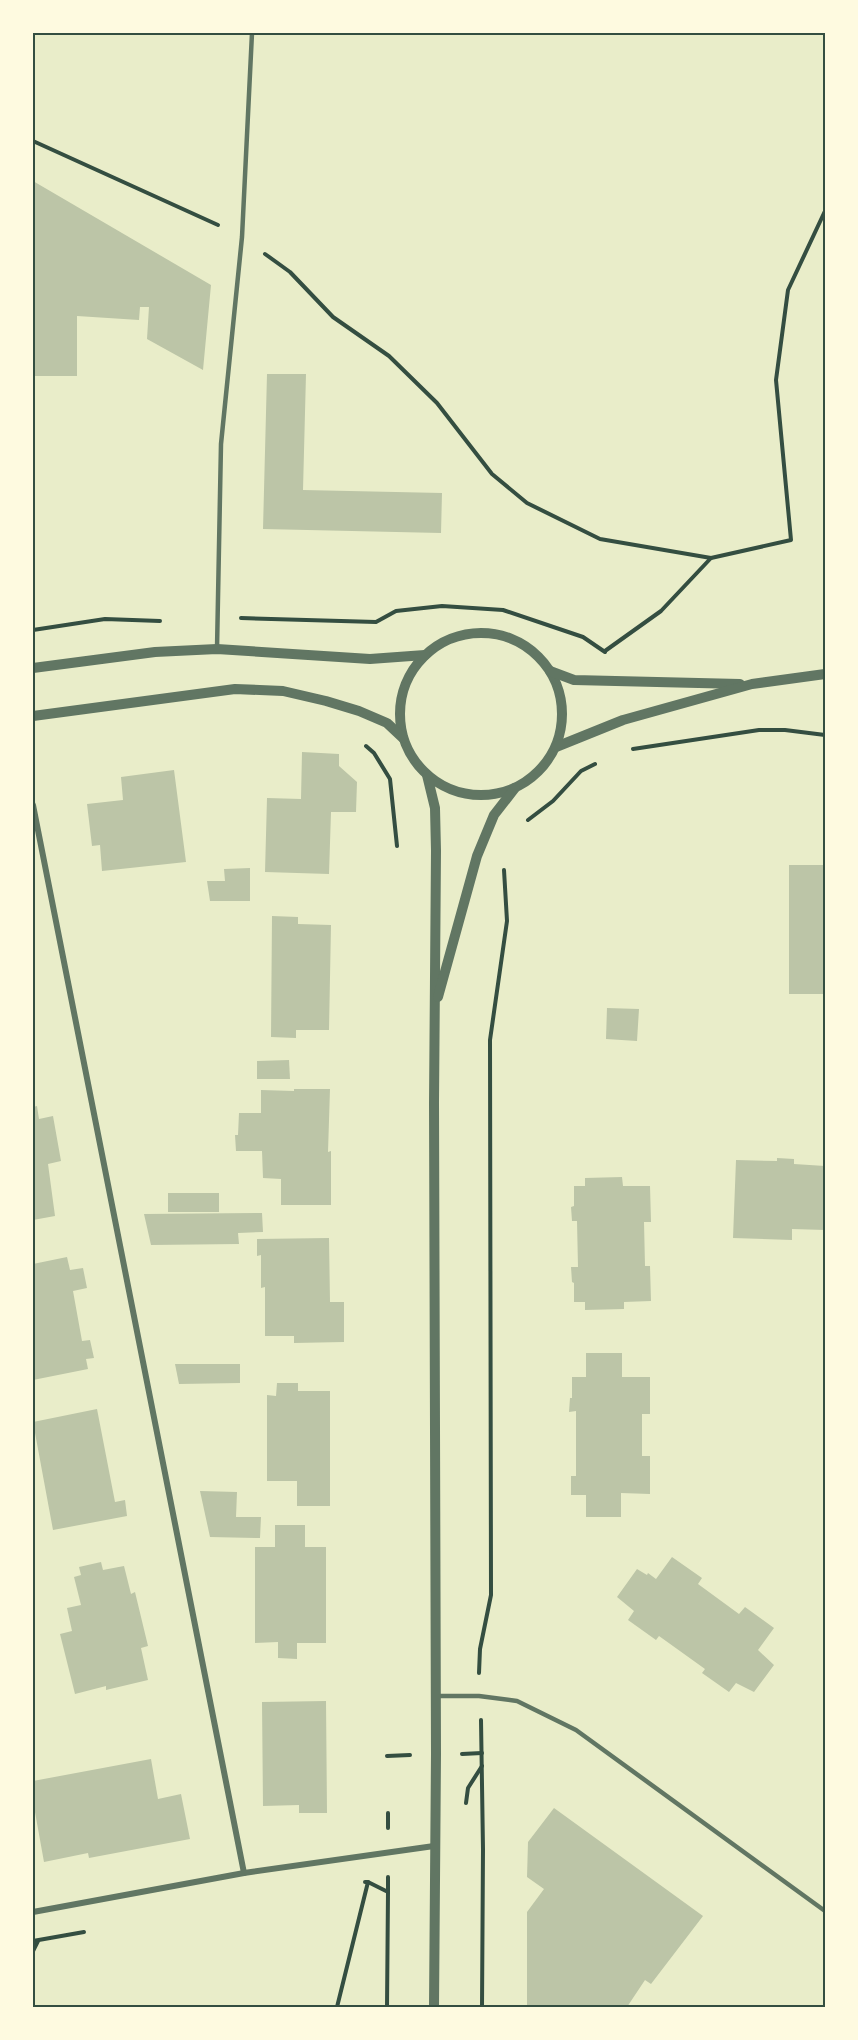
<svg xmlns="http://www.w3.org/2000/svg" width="858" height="2040" viewBox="0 0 858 2040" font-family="Lato,sans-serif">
	<rect width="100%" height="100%" fill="#e9edc9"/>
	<g fill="#bcc5a7">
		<path d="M 33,181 L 211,285 L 203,370 L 147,339 L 149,307 L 140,307 L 139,320 L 77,316 L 77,376 L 33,376 Z"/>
		<path d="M 267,374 L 306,374 L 303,490 L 442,493 L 441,533 L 263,529 Z"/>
		<path d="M 302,752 L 339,754 L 339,766 L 357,782 L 356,812 L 331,812 L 329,874 L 265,872 L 267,798 L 301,799 Z"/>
		<path d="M 174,770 L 186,862 L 102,871 L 100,845 L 92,846 L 87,804 L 123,800 L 121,777 Z"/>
		<rect x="789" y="865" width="36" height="129"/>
		<path d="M 250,868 L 250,901 L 210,901 L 207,881 L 225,881 L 224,869 Z"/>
		<path d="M 272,916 L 298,917 L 298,924 L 331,925 L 329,1030 L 296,1030 L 296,1038 L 271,1037 Z"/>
		<path d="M 607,1008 L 639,1009 L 637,1041 L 606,1039 Z"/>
		<path d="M 289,1060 L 290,1079 L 257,1079 L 257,1061 Z"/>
		<path d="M 294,1089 L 330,1089 L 328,1152 L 331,1151 L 331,1205 L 281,1205 L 281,1179 L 263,1178 L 262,1151 L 236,1151 L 235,1135 L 238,1135 L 239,1113 L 261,1113 L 261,1090 L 294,1091 Z"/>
		<path d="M 37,1106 L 39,1119 L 53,1116 L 61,1161 L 48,1164 L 55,1216 L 33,1220 L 33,1107 Z"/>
		<path d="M 777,1158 L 794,1159 L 794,1164 L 825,1166 L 825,1230 L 792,1229 L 792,1240 L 733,1238 L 736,1160 L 777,1161 Z"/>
		<path d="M 622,1177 L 623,1186 L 650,1186 L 651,1222 L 644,1222 L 645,1266 L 650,1266 L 651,1301 L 624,1302 L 624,1309 L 585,1310 L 585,1302 L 574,1302 L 574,1283 L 572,1282 L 571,1267 L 578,1267 L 577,1221 L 572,1221 L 571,1207 L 574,1206 L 574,1186 L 585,1186 L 585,1178 Z"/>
		<rect x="168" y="1193" width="51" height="19"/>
		<path d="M 262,1213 L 263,1232 L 238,1233 L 239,1244 L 151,1245 L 144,1214 Z"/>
		<path d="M 329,1238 L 330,1302 L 344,1302 L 344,1342 L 294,1343 L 294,1336 L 265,1336 L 265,1287 L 261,1288 L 261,1255 L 257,1256 L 257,1239 Z"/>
		<path d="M 67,1257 L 70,1270 L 83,1268 L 87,1288 L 73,1291 L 82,1341 L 90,1340 L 94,1358 L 86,1359 L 88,1369 L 33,1380 L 33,1264 Z"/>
		<path d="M 586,1353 L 622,1353 L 622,1377 L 650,1377 L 650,1414 L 642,1414 L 642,1456 L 650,1456 L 650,1494 L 621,1493 L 621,1517 L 586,1517 L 586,1495 L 571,1495 L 571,1476 L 576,1476 L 576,1411 L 569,1412 L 570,1398 L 572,1398 L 572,1377 L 586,1377 Z"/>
		<path d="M 175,1364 L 240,1364 L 240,1383 L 179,1384 Z"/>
		<path d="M 277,1383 L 298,1383 L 298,1391 L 330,1391 L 330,1506 L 297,1506 L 297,1481 L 267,1481 L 267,1395 L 276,1396 Z"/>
		<path d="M 97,1409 L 115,1502 L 125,1500 L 127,1516 L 53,1530 L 33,1422 Z"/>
		<path d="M 200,1491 L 237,1492 L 236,1517 L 261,1517 L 260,1538 L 210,1537 Z"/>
		<path d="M 275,1525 L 305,1525 L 305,1547 L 326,1547 L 326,1643 L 297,1643 L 297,1659 L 278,1658 L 278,1642 L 255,1643 L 255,1547 L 275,1547 Z"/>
		<path d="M 672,1557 L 702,1578 L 698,1584 L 739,1614 L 745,1607 L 774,1628 L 758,1650 L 774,1665 L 754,1692 L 736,1683 L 729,1692 L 702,1673 L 705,1669 L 659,1636 L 656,1640 L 628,1620 L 634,1611 L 617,1597 L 637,1569 L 647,1575 L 648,1573 L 656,1579 Z"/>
		<path d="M 101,1562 L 103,1570 L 124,1566 L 131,1594 L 135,1592 L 148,1646 L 141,1648 L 148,1680 L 106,1690 L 106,1686 L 75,1694 L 60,1634 L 72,1631 L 67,1608 L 81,1605 L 74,1577 L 81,1575 L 79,1567 Z"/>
		<path d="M 326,1701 L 327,1813 L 299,1813 L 299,1805 L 263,1806 L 262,1702 Z"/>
		<path d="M 151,1759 L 158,1799 L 181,1794 L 190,1839 L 89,1858 L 88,1853 L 44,1862 L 33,1801 L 33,1781 Z"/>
		<path d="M 554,1808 L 703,1916 L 651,1984 L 645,1980 L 627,2007 L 527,2007 L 527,1912 L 544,1889 L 527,1877 L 528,1842 Z"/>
	</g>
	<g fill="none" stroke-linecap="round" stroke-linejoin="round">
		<g stroke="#344e41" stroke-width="4">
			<path d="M 33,141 L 218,225"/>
			<path d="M 265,254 L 290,272 L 333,317 L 389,356 L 437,403 L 492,474 L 527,503 L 600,539 L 711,558"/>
			<path d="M 241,618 L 376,622 L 396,611 L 442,606 L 503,610 L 583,637 L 605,652"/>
			<path d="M 33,630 L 105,619 L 160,621"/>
			<path d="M 605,651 L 661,611 L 711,558 L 791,540 L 776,380 L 788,290 L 825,211"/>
			<path d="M 366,746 L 374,753 L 390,779 L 397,846"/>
			<path d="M 633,749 L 759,730 L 785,730 L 825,735"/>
			<path d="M 528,820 L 553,801 L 581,771 L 595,764"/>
			<path d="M 479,1673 L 480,1649 L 491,1595 L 490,1040 L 507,921 L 504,870"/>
			<path d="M 481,1720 L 483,1849 L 482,2007"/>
			<path d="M 462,1754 L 482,1753"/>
			<path d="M 387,1756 L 410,1755"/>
			<path d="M 466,1803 L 468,1788 L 482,1766"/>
			<path d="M 388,1828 L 388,1813"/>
			<path d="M 368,1882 L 388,1892 L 387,2007"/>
			<path d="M 388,1892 L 388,1877"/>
			<path d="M 33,1941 L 84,1932"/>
			<path d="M 33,1951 L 38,1941"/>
			<path d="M 337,2007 L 368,1882 L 365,1882"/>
		</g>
		<g stroke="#617663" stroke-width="4.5">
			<path d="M 217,649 L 221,444 L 242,237 L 252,33"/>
			<path d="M 438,1696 L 479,1696 L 517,1701 L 576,1730 L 825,1911"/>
		</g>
		<g stroke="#617663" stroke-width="6">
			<path d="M 33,805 L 244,1873"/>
			<path d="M 33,1912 L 244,1873 L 434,1846"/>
		</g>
		<g stroke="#617663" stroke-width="10">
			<circle cx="481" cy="714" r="81"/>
			<path d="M 33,668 L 155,652 L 217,649 L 370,659 L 425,655"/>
			<path d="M 550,671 L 574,680 L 740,684"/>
			<path d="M 33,716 L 235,689 L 283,691 L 326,701 L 359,711 L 387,723 L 403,738"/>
			<path d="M 556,747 L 623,720 L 752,684 L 825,674"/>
			<path d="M 427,775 L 435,808 L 436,851 L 434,1103 L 436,1754 L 434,2007"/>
			<path d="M 438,997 L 477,856 L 494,815 L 515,788"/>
		</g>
	</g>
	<rect width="858" height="2040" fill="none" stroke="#fefae0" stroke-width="69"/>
	<rect x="34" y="34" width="790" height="1972" fill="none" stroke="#344e41" stroke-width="2"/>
</svg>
